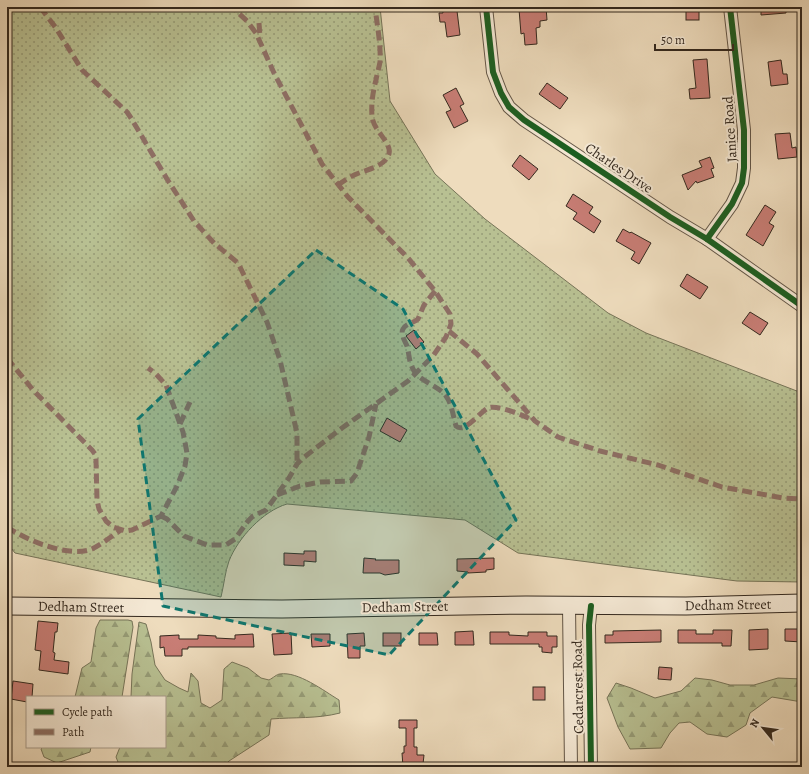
<svg xmlns="http://www.w3.org/2000/svg" width="809" height="774" viewBox="0 0 809 774" font-family="Alegreya,serif">
	<defs>
		<pattern id="green-dots" width="8" height="8" patternUnits="userSpaceOnUse"><rect width="8" height="8" fill="#b8c092"/><path d="M2 2h.1M6 6h.1" fill="none" stroke="#969c77" stroke-width="1.8" stroke-linecap="round"/></pattern>
		<pattern id="forest-firs" width="22" height="20" patternUnits="userSpaceOnUse"><rect width="22" height="20" fill="#b8c092"/><path d="M5 1l3.5 6h-7zM16 11l3.5 6h-7z" fill="#969c77"/></pattern>
	</defs>
	<rect width="100%" height="100%" fill="#eedcbd"/>
	<filter id="stains"><feTurbulence type="fractalNoise" baseFrequency=".005" numOctaves="4"/><feColorMatrix values="0 0 0 0 .2 0 0 0 0 .09 0 0 0 0 .02 0 0 0 .5 -.17"/></filter>
	<radialGradient id="worn" r=".72"><stop offset=".6" stop-color="#630" stop-opacity="0"/><stop offset="1" stop-color="#630" stop-opacity=".3"/></radialGradient>
	<path fill="url(#green-dots)" stroke="#767458" d="M 7,7 L 380,7 L 390,101 L 435,174 L 485,219 L 608,313 L 646,333 L 802,393 L 802,582 L 737,581 L 518,553 L 465,520 L 287,504 C 263,511 238,538 229,561 C 225,572 224,585 221,597 L 15,553 L 7,543 Z"/>
	<g fill="url(#forest-firs)" stroke="#767458">
		<path d="M 100,620 L 128,620 L 132,621 L 133,627 L 122,697 L 75,697 L 82,668 L 91,662 L 96,628 Z"/>
		<path d="M 139,622 L 146,624 L 151,642 L 155,665 L 165,680 L 179,688 L 188,692 L 191,673 L 198,681 L 201,703 L 210,708 L 222,700 L 224,669 L 232,662 L 248,668 L 261,678 L 269,680 C 273,678 277,674 280,674 C 298,671 324,691 339,700 L 340,713 C 317,719 294,717 271,719 L 269,735 L 229,761 L 223,767 L 120,767 L 116,757 L 120,747 L 165,747 L 165,697 L 131,697 L 132,674 Z"/>
		<path d="M 695,678 L 712,680 L 730,685 L 754,685 L 778,678 L 802,679 L 802,702 L 772,697 L 750,713 L 746,725 L 727,737 L 707,734 L 690,722 L 679,723 L 670,733 L 661,748 L 630,749 L 618,727 L 607,698 L 616,683 L 631,688 L 655,698 L 681,691 Z"/>
		<path d="M 43,747 L 91,747 L 90,752 L 57,763 L 44,757 L 41,749 Z"/>
	</g>
	<g fill="#c87d75" stroke="#33281e">
		<path d="M 442,7 L 452,7 L 452,11 L 457,11 L 460,35 L 447,37 L 445,22 L 440,22 L 439,13 L 443,13 Z"/>
		<path d="M 546,7 L 547,20 L 540,21 L 540,27 L 536,28 L 537,44 L 525,45 L 524,33 L 521,34 L 519,9 Z"/>
		<rect x="686" y="7" width="13" height="13"/>
		<path d="M 761,7 L 786,7 L 786,13 L 761,15 Z"/>
		<path d="M 707,59 L 710,98 L 690,99 L 689,89 L 696,88 L 693,60 Z"/>
		<path d="M 781,60 L 783,74 L 787,74 L 788,84 L 771,86 L 768,62 Z"/>
		<path d="M 547,83 L 568,98 L 560,109 L 539,94 Z"/>
		<path d="M 456,88 L 464,104 L 460,106 L 468,121 L 454,128 L 446,112 L 451,110 L 443,95 Z"/>
		<path d="M 790,133 L 792,148 L 796,147 L 797,157 L 778,159 L 775,134 Z"/>
		<path d="M 520,155 L 538,169 L 529,180 L 512,166 Z"/>
		<path d="M 710,157 L 714,168 L 711,169 L 714,177 L 697,183 L 696,181 L 688,190 L 682,175 L 702,167 L 699,161 Z"/>
		<path d="M 573,194 L 593,207 L 589,213 L 601,221 L 594,233 L 573,219 L 577,213 L 566,206 Z"/>
		<path d="M 765,205 L 776,212 L 769,223 L 774,226 L 763,246 L 746,235 Z"/>
		<path d="M 623,229 L 630,233 L 631,232 L 651,243 L 639,264 L 631,259 L 635,252 L 616,241 Z"/>
		<path d="M 687,274 L 708,287 L 700,299 L 680,286 Z"/>
		<path d="M 750,312 L 768,323 L 760,335 L 742,323 Z"/>
		<path d="M 414,330 L 424,342 L 416,349 L 406,336 Z"/>
		<path d="M 387,418 L 407,430 L 400,442 L 380,431 Z"/>
		<path d="M 304,551 L 316,551 L 316,562 L 304,561 L 304,566 L 284,565 L 284,553 L 304,554 Z"/>
		<path d="M 364,558 L 376,559 L 375,560 L 399,560 L 399,573 L 385,575 L 380,573 L 363,573 Z"/>
		<path d="M 494,558 L 494,569 L 486,570 L 486,572 L 468,573 L 468,572 L 457,571 L 457,559 Z"/>
		<path d="M 38,621 L 58,623 L 57,632 L 55,632 L 53,652 L 55,653 L 54,660 L 69,662 L 68,674 L 39,670 L 41,651 L 35,650 Z"/>
		<path d="M 768,629 L 768,649 L 749,650 L 749,630 Z"/>
		<path d="M 785,629 L 802,629 L 802,642 L 785,641 Z"/>
		<path d="M 661,630 L 661,642 L 605,643 L 605,635 L 613,635 L 613,631 Z"/>
		<path d="M 678,630 L 696,630 L 696,634 L 713,634 L 713,630 L 732,630 L 731,646 L 722,646 L 722,643 L 678,643 Z"/>
		<path d="M 473,631 L 474,645 L 455,645 L 455,632 Z"/>
		<path d="M 490,632 L 509,632 L 509,635 L 528,636 L 528,632 L 547,632 L 547,636 L 557,636 L 557,647 L 552,647 L 552,653 L 542,652 L 542,647 L 539,647 L 539,644 L 490,644 Z"/>
		<path d="M 291,633 L 292,654 L 274,655 L 272,634 Z"/>
		<path d="M 364,633 L 365,646 L 360,646 L 360,658 L 348,658 L 347,634 Z"/>
		<rect x="383" y="633" width="18" height="13"/>
		<path d="M 419,633 L 437,633 L 438,645 L 419,645 Z"/>
		<path d="M 253,634 L 254,647 L 188,647 L 188,649 L 182,649 L 182,656 L 165,656 L 164,647 L 160,648 L 160,636 L 179,635 L 179,639 L 198,639 L 198,635 L 216,636 L 216,638 L 235,639 L 235,635 Z"/>
		<path d="M 311,634 L 330,634 L 330,646 L 312,647 Z"/>
		<path d="M 659,667 L 672,668 L 671,680 L 658,679 Z"/>
		<path d="M 13,681 L 33,684 L 32,697 L 27,697 L 27,702 L 11,699 Z"/>
		<rect x="533" y="687" width="12" height="13"/>
		<path d="M 399,720 L 417,720 L 417,728 L 414,728 L 414,747 L 417,747 L 417,755 L 424,755 L 423,764 L 417,764 L 417,767 L 403,767 L 402,753 L 404,753 L 404,746 L 406,746 L 406,728 L 399,728 Z"/>
	</g>
	<g fill="none" stroke-linecap="round" stroke-linejoin="round">
		<g stroke="#625546" stroke-width="14">
			<g id="minor">
				<path d="M 486,7 L 493,72 L 501,93 L 509,107 L 524,120 L 670,217 L 707,239 L 802,306"/>
				<path d="M 707,239 L 732,204 L 742,183 L 744,168 L 744,130 L 730,7"/>
				<path d="M 569,606 L 571,767"/>
				<path d="M 591,606 L 589,625 L 591,767"/>
			</g>
		</g>
		<g stroke="#33281e" stroke-width="19">
			<path id="secondary" d="M 7,606 L 282,609 L 526,605 L 686,606 L 802,603"/>
		</g>
		<use href="#minor" stroke="#f4e8d4" stroke-width="12"/>
		<use href="#secondary" stroke="#f4e8d4" stroke-width="17"/>
		<g stroke="#8d6e63" stroke-width="5" stroke-dasharray="10 5" stroke-linecap="butt">
			<path d="M 40,7 L 56,28 L 82,70 L 127,112 L 131,118 L 167,179 L 194,221 L 214,243 L 238,263 L 241,269 L 267,322 L 280,360 L 297,433 L 297,464"/>
			<path d="M 259,23 L 260,37"/>
			<path d="M 338,185 C 345,180 351,176 359,173 C 369,169 385,166 389,154 C 392,142 373,131 372,116 C 371,104 373,91 376,80 C 377,74 379,68 380,62 C 381,44 377,25 375,7"/>
			<path d="M 435,291 L 424,305 L 418,319 C 414,323 406,323 403,329 C 400,334 405,341 407,346 C 409,353 409,361 412,367 C 418,382 437,384 446,396 C 452,404 453,416 456,426 C 464,434 480,412 488,408 C 497,404 524,416 533,420"/>
			<path d="M 449,331 L 477,354 L 535,421 L 558,437 L 600,451 L 658,465 L 722,487 L 783,498 L 802,499"/>
			<path d="M 7,358 L 33,390 L 92,450 L 95,454 L 96,460 L 97,500 L 99,509 L 106,521 L 113,527 L 126,531 L 132,530 L 161,516 L 177,486 L 185,466 L 187,453 L 183,432 L 166,385 L 156,374 L 148,368"/>
			<path d="M 180,424 L 190,402"/>
			<path d="M 277,495 L 300,486 L 320,482 L 351,481 L 357,473 L 369,437 L 376,404"/>
			<path d="M 161,516 L 167,519 L 184,536 L 207,545 L 226,545 L 235,539 L 248,521 L 253,516 L 266,510 L 289,478 L 297,464 L 303,458 L 342,428 L 408,381 L 433,356 L 446,337 L 451,324 L 450,314 L 435,291 L 408,258 L 348,197 L 322,164 L 274,73 L 256,33 L 247,21 L 232,7"/>
			<path d="M 7,527 C 26,540 68,558 92,549 C 102,544 112,536 121,530"/>
		</g>
		<g stroke="#f4e8d4" stroke-width="8">
			<g id="cycleway">
				<path d="M 486,7 L 493,72 L 501,93 L 509,107 L 524,120 L 670,217 L 707,239 L 802,306"/>
				<path d="M 707,239 L 732,204 L 742,183 L 744,168 L 744,130 L 730,7"/>
				<path d="M 591,606 L 589,625 L 591,767"/>
			</g>
		</g>
		<use href="#cycleway" stroke="#1b5e20" stroke-width="6"/>
	</g>
	<path fill="#0f766e" fill-opacity="0.2" stroke="#0f766e" stroke-width="3" stroke-dasharray="8 5" stroke-linejoin="round" d="M 316,250 L 403,309 L 516,520 L 389,655 L 163,606 L 138,419 Z"/>
	<g text-anchor="middle" dominant-baseline="central" stroke-width="4" stroke-linejoin="round" paint-order="stroke">
		<g font-size="14" fill="#33281e" stroke="#f4e8d4">
			<text transform="translate(730 129) rotate(-94)">Janice Road</text>
			<text transform="translate(619 168) rotate(34)">Charles Drive</text>
			<text transform="translate(728 605) rotate(-1)">Dedham Street</text>
			<text transform="translate(81 607) rotate(1)">Dedham Street</text>
			<text transform="translate(405 607) rotate(-1)">Dedham Street</text>
			<text transform="translate(578 687) rotate(-91)">Cedarcrest Road</text>
		</g>
	</g>
	<rect width="809" height="774" fill="none" stroke="#eedcbd" stroke-width="24"/>
	<rect x="8" y="8" width="793" height="758" fill="none" stroke="#33281e" stroke-width="2"/>
	<rect x="12" y="12" width="785" height="750" fill="none" stroke="#33281e"/>
	<rect x="26" y="696" width="140" height="52" fill="#f4e8d4" stroke="#a79b8b"/>
	<rect x="34" y="709" width="20" height="6" fill="#1b5e20" stroke="#a79b8b"/>
	<text x="62" y="716" font-size="12" fill="#33281e">Cycle path</text>
	<rect x="34" y="729" width="20" height="6" fill="#8d6e63" stroke="#a79b8b"/>
	<text x="62" y="736" font-size="12" fill="#33281e">Path</text>
	<g transform="translate(763 728) rotate(299)" stroke="#f4e8d4" stroke-width="3" paint-order="stroke">
	<path d="M0-3L7 15L0 10L-7 15Z" fill="#33281e"/>
	<text y="-6" font-size="11" font-weight="bold" text-anchor="middle" fill="#33281e">N</text>
	</g>
	<path d="M655 44v6h78v-6" fill="none" stroke="#33281e" stroke-width="2"/>
	<text x="661" y="44" font-size="12" fill="#33281e" stroke="#f4e8d4" stroke-width="3" paint-order="stroke">50 m</text>
	<rect width="100%" height="100%" filter="url(#stains)"/>
	<rect width="100%" height="100%" fill="url(#worn)"/>
</svg>
